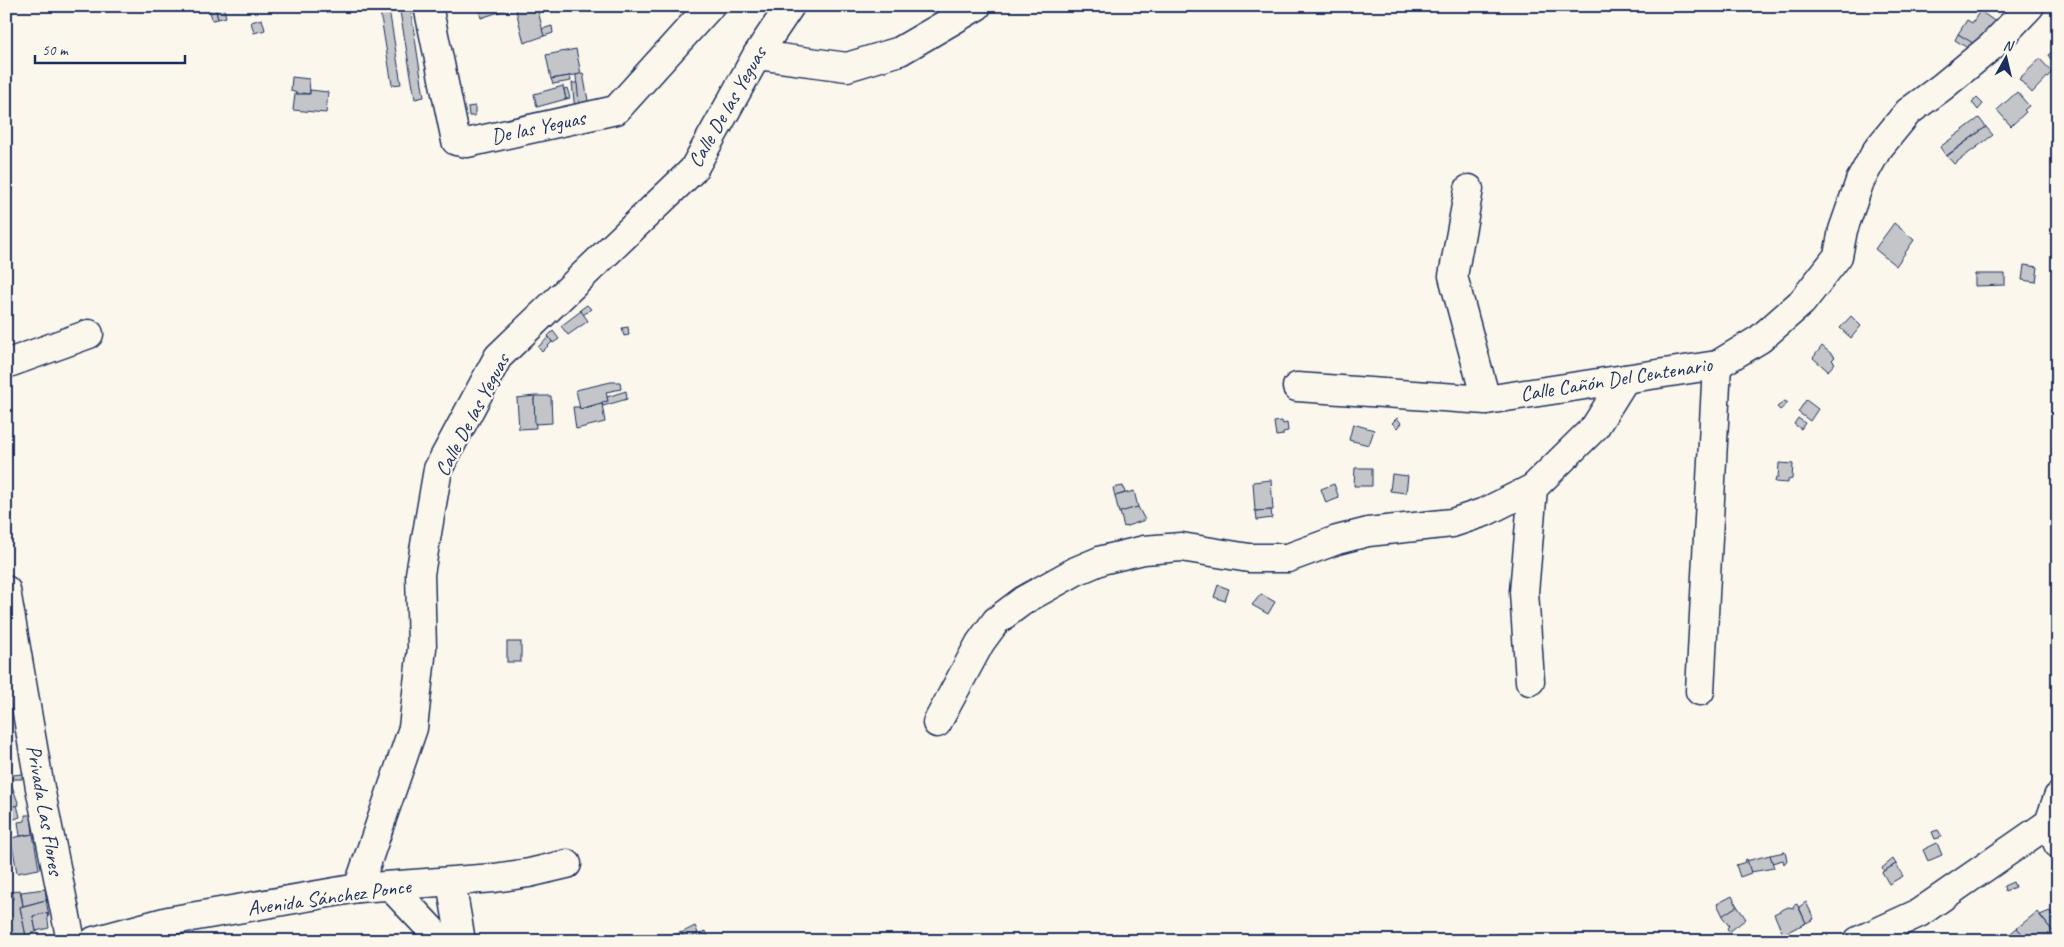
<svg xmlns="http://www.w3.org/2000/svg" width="2064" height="947" viewBox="0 0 2064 947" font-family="Caveat,sans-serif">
	<rect width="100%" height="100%" fill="#fbf7ec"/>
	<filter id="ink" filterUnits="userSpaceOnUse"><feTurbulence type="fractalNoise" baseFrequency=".02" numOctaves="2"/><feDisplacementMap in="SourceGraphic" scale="10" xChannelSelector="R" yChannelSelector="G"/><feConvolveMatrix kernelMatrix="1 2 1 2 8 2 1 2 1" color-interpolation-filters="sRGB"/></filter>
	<g filter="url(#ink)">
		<g fill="#c3c5c9" stroke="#1b2f5e">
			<path d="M 209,6 L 215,6 L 218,19 L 212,20 Z"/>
			<path d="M 215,6 L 223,6 L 226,17 L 218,19 Z"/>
			<path d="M 399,6 L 410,6 L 424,97 L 415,99 Z"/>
			<path d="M 478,6 L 503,6 L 505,10 L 481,18 Z"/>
			<path d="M 515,6 L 537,6 L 544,36 L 524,43 Z"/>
			<path d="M 389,9 L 401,84 L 392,85 L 380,11 Z"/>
			<path d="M 1980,11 L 1996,22 L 1978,47 L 1958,34 L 1967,20 L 1972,23 Z"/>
			<path d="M 262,19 L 265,30 L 254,33 L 251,22 Z"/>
			<path d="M 552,26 L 553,33 L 544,36 L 542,29 Z"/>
			<path d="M 1958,34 L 1973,43 L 1969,49 L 1955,40 Z"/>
			<path d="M 2058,48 L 2058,67 L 2057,68 L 2048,55 Z"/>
			<path d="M 576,49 L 581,74 L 551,79 L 546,55 Z"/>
			<path d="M 2040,59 L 2052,72 L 2032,93 L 2019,79 Z"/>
			<path d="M 583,73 L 589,106 L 578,109 L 576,75 Z"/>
			<path d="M 570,76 L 571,81 L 553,84 L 551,79 Z"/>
			<path d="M 292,77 L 309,79 L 310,94 L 302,93 L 302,95 L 291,91 Z"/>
			<path d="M 572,83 L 577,83 L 579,103 L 578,109 L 575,110 Z"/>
			<path d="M 563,86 L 566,99 L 537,107 L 534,94 Z"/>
			<path d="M 567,88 L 570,98 L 566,99 L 564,89 Z"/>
			<path d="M 310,90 L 328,92 L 326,113 L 293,110 L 295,94 L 310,94 Z"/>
			<path d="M 2017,92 L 2029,106 L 2024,110 L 2026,112 L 2011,126 L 1997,110 Z"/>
			<path d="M 1977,98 L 1983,104 L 1978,110 L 1972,102 Z"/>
			<path d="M 475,106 L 475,116 L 469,116 L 468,107 Z"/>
			<path d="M 1979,118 L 1986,127 L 1946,156 L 1940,147 Z"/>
			<path d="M 2055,120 L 2058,120 L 2058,133 L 2053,133 Z"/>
			<path d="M 1986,127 L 1993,135 L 1954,164 L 1947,156 Z"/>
			<path d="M 1894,223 L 1914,240 L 1896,266 L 1875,249 Z"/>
			<path d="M 2024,265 L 2038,267 L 2036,282 L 2022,280 Z"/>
			<path d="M 1975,274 L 2005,274 L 2005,285 L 1975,286 Z"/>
			<path d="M 587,305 L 591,309 L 583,315 L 580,310 Z"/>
			<path d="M 581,311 L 588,321 L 568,335 L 561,326 Z"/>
			<path d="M 1851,316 L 1861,326 L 1851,338 L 1840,328 Z"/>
			<path d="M 628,327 L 629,335 L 624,336 L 622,328 Z"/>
			<path d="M 553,331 L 559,339 L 553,343 L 548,336 Z"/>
			<path d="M 549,337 L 552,342 L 542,352 L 538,347 Z"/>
			<path d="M 1822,346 L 1835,357 L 1832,360 L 1835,363 L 1828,371 L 1813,358 Z"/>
			<path d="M 611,382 L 620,382 L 621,389 L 606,392 L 608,401 L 580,409 L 576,390 Z"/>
			<path d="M 626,391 L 627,399 L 603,406 L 602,402 L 608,401 L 607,397 Z"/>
			<path d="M 535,396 L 534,399 L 536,428 L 519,429 L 517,398 Z"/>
			<path d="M 535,396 L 551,396 L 552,423 L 535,424 L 534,399 Z"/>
			<path d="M 1806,400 L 1818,409 L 1810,421 L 1798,412 Z"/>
			<path d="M 1785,401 L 1788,403 L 1780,410 L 1777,407 Z"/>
			<path d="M 602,404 L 605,422 L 576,429 L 573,407 L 579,407 L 580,409 Z"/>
			<path d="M 1397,418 L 1401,423 L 1397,428 L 1392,423 Z"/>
			<path d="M 1798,418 L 1805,423 L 1801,429 L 1794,424 Z"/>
			<path d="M 1282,421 L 1283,424 L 1287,423 L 1288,431 L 1283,432 L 1283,435 L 1276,436 L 1274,422 Z"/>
			<path d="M 1353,424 L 1374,430 L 1369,445 L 1349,440 Z"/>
			<path d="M 1779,463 L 1793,464 L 1792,479 L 1788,480 L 1788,483 L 1775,482 L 1776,478 L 1778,478 Z"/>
			<path d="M 1355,468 L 1372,468 L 1372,486 L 1354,486 Z"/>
			<path d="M 1392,474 L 1408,476 L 1406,493 L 1390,491 Z"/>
			<path d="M 1271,480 L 1273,510 L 1255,511 L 1253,482 Z"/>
			<path d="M 1334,484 L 1339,498 L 1326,503 L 1321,489 Z"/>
			<path d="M 1123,486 L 1125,493 L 1115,496 L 1113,488 Z"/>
			<path d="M 1134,491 L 1138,507 L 1119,513 L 1115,496 Z"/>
			<path d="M 1138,507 L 1145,520 L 1124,527 L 1120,512 Z"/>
			<path d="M 1271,510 L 1272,518 L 1257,520 L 1256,511 Z"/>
			<path d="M 1218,585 L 1229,589 L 1225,601 L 1214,597 Z"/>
			<path d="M 1261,594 L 1275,602 L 1268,614 L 1252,605 Z"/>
			<rect x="507" y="642" width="14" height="20"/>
			<path d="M 22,774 L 22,779 L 13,779 L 13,775 Z"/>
			<path d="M 12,786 L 19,805 L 7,808 L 6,788 Z"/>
			<path d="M 17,805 L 20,817 L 6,822 L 6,809 Z"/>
			<path d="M 25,815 L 31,815 L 33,834 L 20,836 L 18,822 L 25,821 Z"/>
			<path d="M 1938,830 L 1942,837 L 1935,839 L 1932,832 Z"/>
			<path d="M 33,834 L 39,869 L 17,873 L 11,838 Z"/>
			<path d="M 1937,843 L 1942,855 L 1928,861 L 1923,850 Z"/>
			<path d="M 1785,852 L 1787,860 L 1785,863 L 1784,864 L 1783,860 L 1772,863 L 1770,855 Z"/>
			<path d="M 1770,855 L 1774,868 L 1751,872 L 1746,861 Z"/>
			<path d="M 1747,859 L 1751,873 L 1740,877 L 1736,865 L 1746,862 L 1745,860 Z"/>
			<path d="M 1893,859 L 1896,864 L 1884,871 L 1882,868 Z"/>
			<path d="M 1896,864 L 1903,876 L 1889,884 L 1882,872 Z"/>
			<path d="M 2013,882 L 2015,887 L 2005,891 L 2004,886 Z"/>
			<path d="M 45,889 L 47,903 L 46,900 L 23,906 L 21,892 Z"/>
			<path d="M 20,890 L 23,906 L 20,907 L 26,936 L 11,940 L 6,918 L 6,899 L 14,898 L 12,892 Z"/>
			<path d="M 1732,896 L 1737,906 L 1723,916 L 1717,904 Z"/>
			<path d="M 46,900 L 49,916 L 48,916 L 47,913 L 33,916 L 36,931 L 38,931 L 26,936 L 20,907 Z"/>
			<path d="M 1806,902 L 1814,919 L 1806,923 L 1799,907 Z"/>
			<path d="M 1797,904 L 1806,923 L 1783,934 L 1774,914 L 1788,907 L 1794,908 L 1793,906 Z"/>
			<path d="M 1737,906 L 1746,919 L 1729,932 L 1727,928 L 1729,926 L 1722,916 Z"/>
			<path d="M 2050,911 L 2058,928 L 2058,932 L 2054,933 L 2040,915 Z"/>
			<path d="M 2037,912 L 2055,934 L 2046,941 L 2028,941 L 2017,928 Z"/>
			<path d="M 47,913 L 49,928 L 36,931 L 33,916 Z"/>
			<path d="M 695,926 L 698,933 L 685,941 L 681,933 Z"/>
			<path d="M 2017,928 L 2024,936 L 2017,941 L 2009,941 L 2006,937 Z"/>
			<path d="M 705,931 L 711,941 L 685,941 L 697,934 L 698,937 Z"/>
			<path d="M 681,932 L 685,941 L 665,941 Z"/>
		</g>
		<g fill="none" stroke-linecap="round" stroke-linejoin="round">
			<g stroke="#1b2f5e" stroke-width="31">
				<g id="minor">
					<path d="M 428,6 L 456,141 L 467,143 L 616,110 L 710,6"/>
					<path d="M 757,55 L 847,67 L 900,51 L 977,6"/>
					<path d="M 1469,189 L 1453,276 L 1486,400"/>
					<path d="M 6,364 L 89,334"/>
					<path d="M 1297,387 L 1486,400 L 1717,365 L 1760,339 L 1802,302 L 1838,256 L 1843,230 L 1860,181 L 1877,150 L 1908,112 L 1942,87 L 1992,46 L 2030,6"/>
					<path d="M 6,590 L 40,788 L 71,941"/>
					<path d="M 1530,681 L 1524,592 L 1533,488"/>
					<path d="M 1700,691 L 1717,365"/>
					<path d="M 937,723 L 980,643 L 996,621 L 1024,600 L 1076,571 L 1102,560 L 1144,550 L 1181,547 L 1249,558 L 1288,558 L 1337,540 L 1368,532 L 1452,523 L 1485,512 L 1533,488 L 1595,427 L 1625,379"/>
					<path d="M 2049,823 L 2058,844"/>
					<path d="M 451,882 L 461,941"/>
					<path d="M 390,886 L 442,941"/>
					<path d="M 358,888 L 413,728 L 422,648 L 420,574 L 438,469 L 498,357 L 693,170 L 757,55 L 790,6"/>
					<path d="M 94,941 L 168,921 L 358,888 L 494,878 L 529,873 L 567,864"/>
					<path d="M 1858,941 L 1919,913 L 2049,823 L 2058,797"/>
				</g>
			</g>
			<use href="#minor" stroke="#fbf7ec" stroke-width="28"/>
		</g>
	</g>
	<g text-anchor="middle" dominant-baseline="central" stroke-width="4.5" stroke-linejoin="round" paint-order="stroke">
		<g font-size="21" fill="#1b2f5e" stroke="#fbf7ec">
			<text transform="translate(727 107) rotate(-60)">Calle De las Yeguas</text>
			<text transform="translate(538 127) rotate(-12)">De las Yeguas</text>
			<text transform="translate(1616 379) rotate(-9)">Calle Cañón Del Centenario</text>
			<text transform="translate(472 415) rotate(-62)">Calle De las Yeguas</text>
			<text transform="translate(45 810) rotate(80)">Privada Las Flores</text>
			<text transform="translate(329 897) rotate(-8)">Avenida Sánchez Ponce</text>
		</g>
	</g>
	<rect width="2064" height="947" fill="none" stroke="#fbf7ec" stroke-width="25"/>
	<rect x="12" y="12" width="2039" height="922" fill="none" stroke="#1b2f5e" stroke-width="2" filter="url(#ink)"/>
	<g transform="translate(2006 58) rotate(8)" stroke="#fbf7ec" stroke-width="4" paint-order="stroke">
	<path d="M0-4L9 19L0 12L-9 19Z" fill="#1b2f5e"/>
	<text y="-8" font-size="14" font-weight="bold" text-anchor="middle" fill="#1b2f5e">N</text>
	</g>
	<path d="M35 55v8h150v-8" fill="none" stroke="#1b2f5e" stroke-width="2.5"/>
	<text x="42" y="55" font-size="15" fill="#1b2f5e" stroke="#fbf7ec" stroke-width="4" paint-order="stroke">50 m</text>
</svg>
